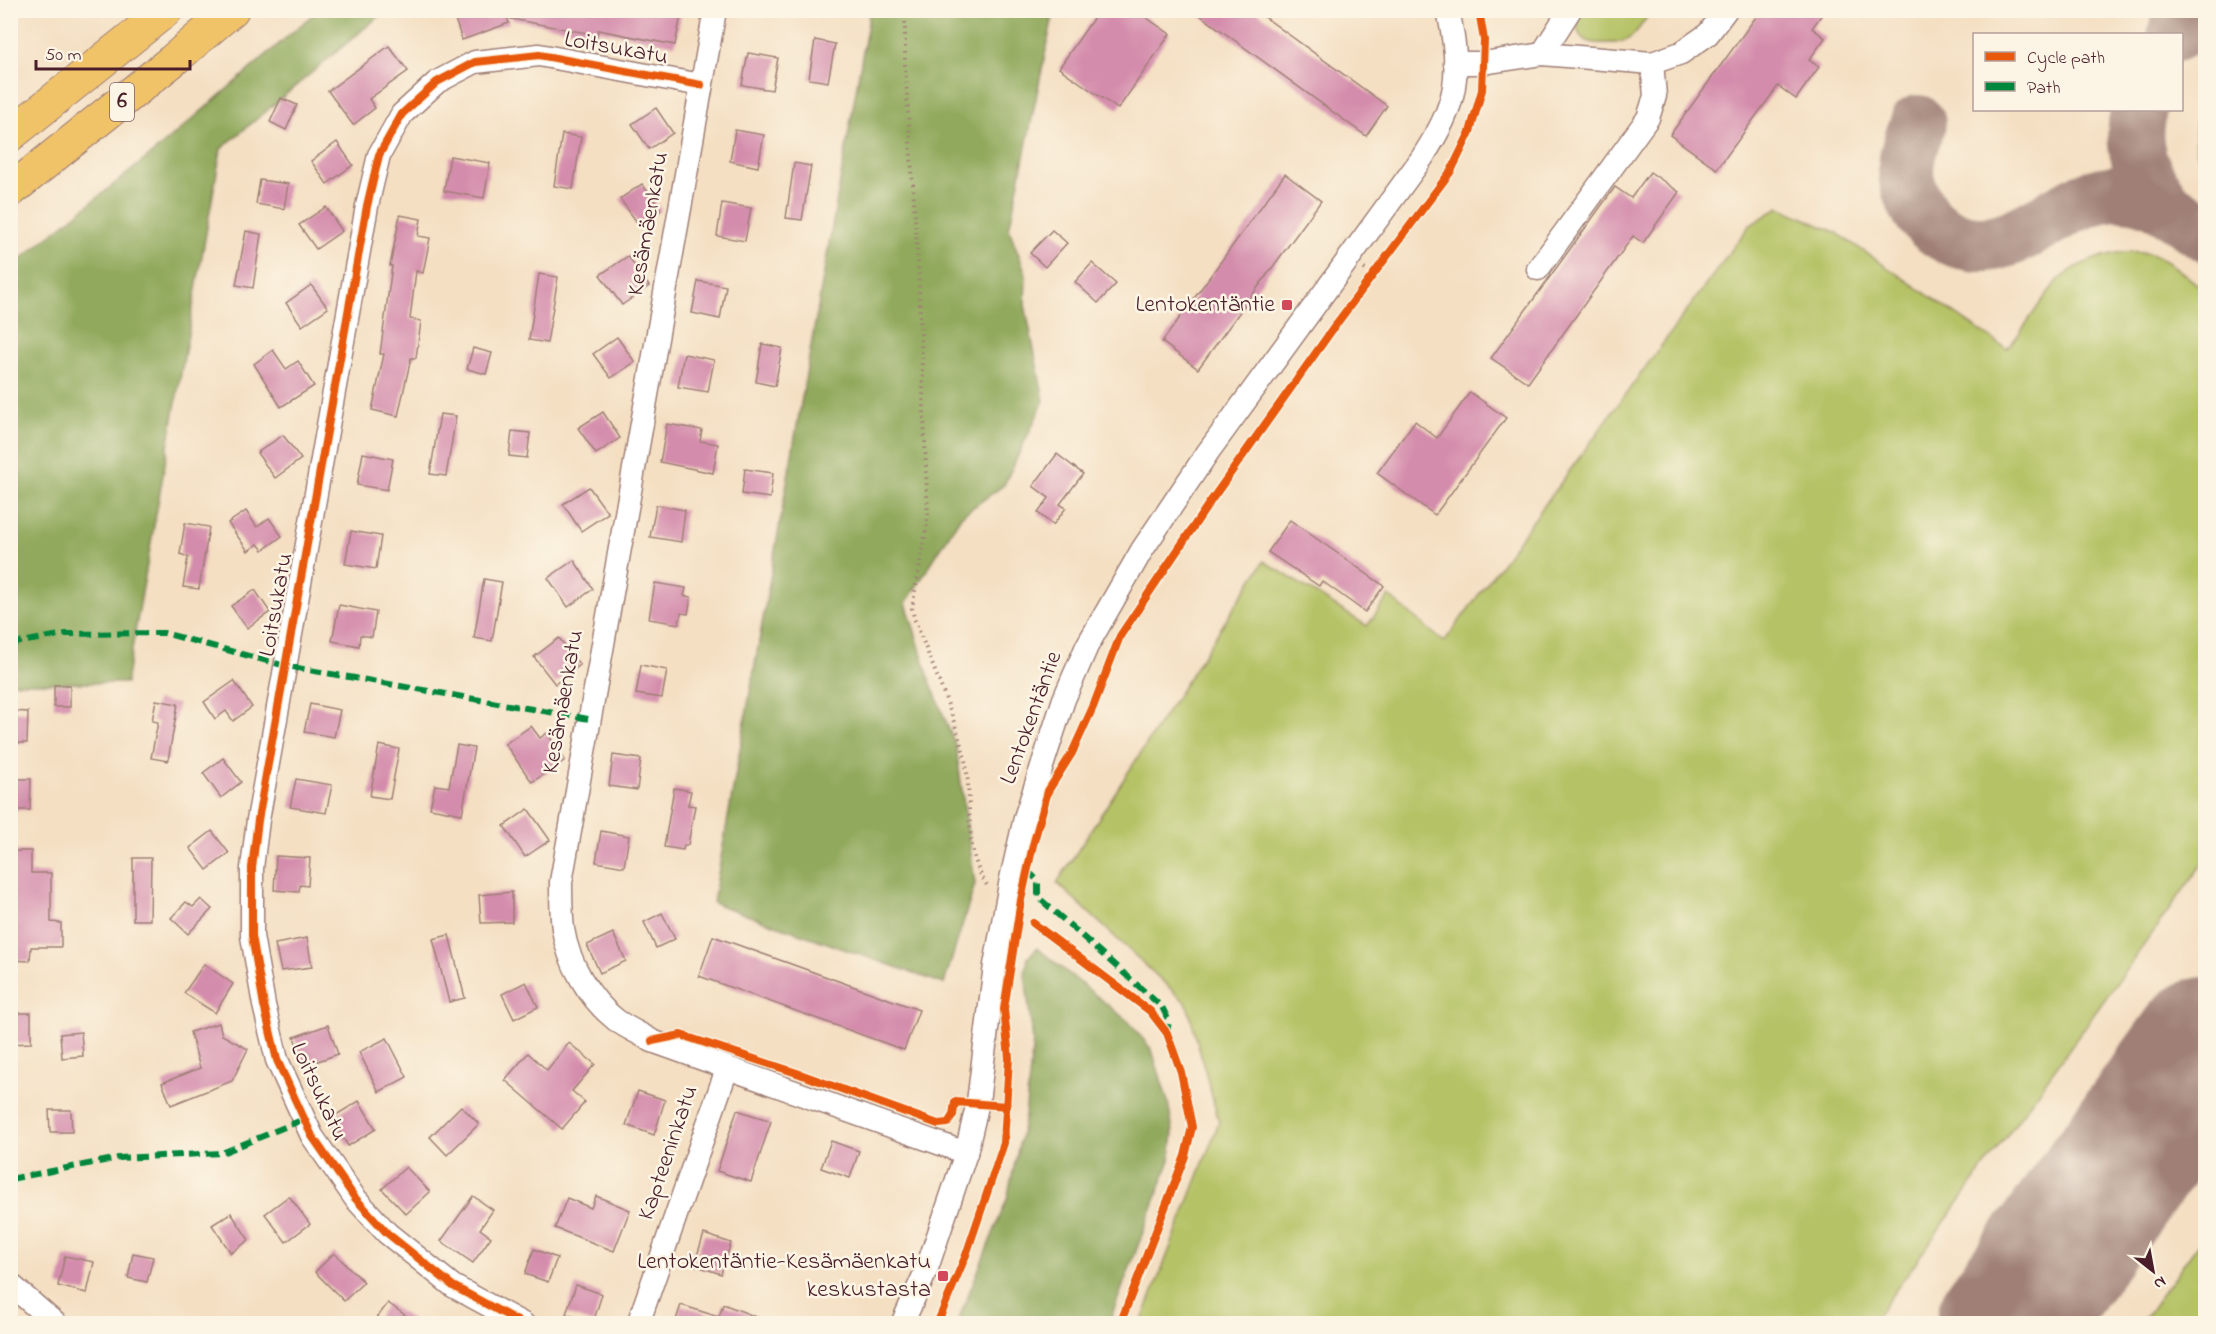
<svg xmlns="http://www.w3.org/2000/svg" width="2216" height="1334" viewBox="0 0 2216 1334" font-family="'Indie Flower',sans-serif">
	<rect width="100%" height="100%" fill="#fcf5e5"/>
	<filter id="ink" filterUnits="userSpaceOnUse"><feTurbulence type="fractalNoise" baseFrequency=".0167" numOctaves="2"/><feDisplacementMap in="SourceGraphic" scale="12" xChannelSelector="R" yChannelSelector="G"/><feConvolveMatrix kernelMatrix="1 2 1 2 8 2 1 2 1" color-interpolation-filters="sRGB"/></filter>
	<filter id="wash" filterUnits="userSpaceOnUse"><feTurbulence type="fractalNoise" baseFrequency=".008" numOctaves="4" result="noise"/><feDisplacementMap in="SourceGraphic" scale="24" xChannelSelector="R" yChannelSelector="G"/><feGaussianBlur stdDeviation="1.35" result="paint"/><feColorMatrix in="noise" values="0 0 0 0 0 0 0 0 0 0 0 0 0 0 0 0 0 1.4 0 .05"/><feComposite in="paint" operator="in"/></filter>
	<g filter="url(#wash)">
		<rect width="100%" height="100%" fill="#f4dfc2"/>
		<g fill="#b5c366" stroke="#807148" stroke-width="1.5">
			<path d="M 1582,11 L 1651,11 C 1644,20 1637,35 1627,40 C 1622,43 1614,43 1608,43 C 1584,45 1570,36 1582,11 Z"/>
			<path d="M 2205,91 L 2205,175 C 2192,152 2193,114 2205,91 Z"/>
			<path d="M 1779,207 L 1837,233 L 2007,349 C 2024,329 2037,306 2054,285 C 2072,263 2118,247 2147,253 C 2168,258 2188,278 2205,290 L 2205,860 L 1872,1323 L 1141,1323 L 1219,1122 L 1187,1004 L 1057,883 L 1264,561 L 1367,626 L 1389,596 L 1444,642 L 1749,226 Z"/>
			<path d="M 2205,1234 L 2205,1323 L 2141,1323 Z"/>
		</g>
		<g fill="#90a95b" stroke="#6d6443" stroke-width="1.5">
			<path d="M 317,11 L 385,11 L 221,149 L 126,683 L 11,683 L 11,267 L 159,148 Z"/>
			<path d="M 870,11 L 1054,11 L 1009,229 L 1026,274 L 1025,305 L 1044,401 L 1004,485 L 961,516 L 906,603 L 930,681 L 956,747 L 975,884 L 944,984 L 713,903 Z"/>
			<path d="M 1037,948 L 1129,1022 L 1152,1050 L 1168,1102 L 1173,1132 L 1170,1160 L 1109,1323 L 957,1323 L 1007,1199 L 1025,1117 L 1033,1041 L 1025,974 L 1028,957 Z"/>
		</g>
		<g fill="none" stroke-linecap="round" stroke-linejoin="round">
			<g stroke="#9f7f76" stroke-width="56">
				<path d="M 2175,34 L 2182,10"/>
				<path d="M 2139,110 C 2128,146 2143,175 2164,204"/>
				<path d="M 1918,123 C 1905,157 1899,177 1919,210 C 1926,221 1938,231 1950,237 C 2013,267 2059,192 2121,193 C 2154,193 2180,216 2206,234"/>
			</g>
			<path stroke="#9f7f76" stroke-width="140" d="M 2006,1324 L 2206,1047"/>
		</g>
		<g id="blocks">
			<g fill="#d48cac">
				<path d="M 452,10 L 505,10 L 509,23 L 462,40 Z"/>
				<path d="M 512,10 L 682,10 L 675,45 L 598,30 L 597,35 L 511,19 Z"/>
				<path d="M 1099,10 L 1135,10 L 1170,34 L 1118,109 L 1059,68 Z"/>
				<path d="M 1193,10 L 1255,10 L 1387,106 L 1366,136 Z"/>
				<path d="M 1761,10 L 1825,10 L 1812,28 L 1825,38 L 1809,60 L 1819,67 L 1796,99 L 1778,86 L 1717,169 L 1670,135 Z"/>
				<path d="M 815,40 L 835,44 L 828,82 L 809,79 Z"/>
				<path d="M 389,46 L 408,71 L 369,99 L 375,108 L 353,125 L 328,91 Z"/>
				<path d="M 748,53 L 778,58 L 772,90 L 742,85 Z"/>
				<path d="M 281,98 L 297,105 L 286,130 L 270,122 Z"/>
				<path d="M 656,108 L 673,133 L 649,149 L 632,124 Z"/>
				<path d="M 735,130 L 764,135 L 758,167 L 730,161 Z"/>
				<path d="M 562,134 L 581,137 L 573,189 L 554,186 Z"/>
				<path d="M 337,142 L 353,165 L 327,184 L 311,161 Z"/>
				<path d="M 450,156 L 490,163 L 484,198 L 444,191 Z"/>
				<path d="M 794,163 L 811,166 L 802,220 L 786,218 Z"/>
				<path d="M 1650,172 L 1679,192 L 1643,243 L 1633,236 L 1528,383 L 1491,358 L 1615,187 L 1631,198 Z"/>
				<path d="M 1285,174 L 1321,201 L 1198,369 L 1162,342 Z"/>
				<path d="M 260,180 L 288,184 L 284,209 L 256,204 Z"/>
				<path d="M 642,184 L 661,210 L 639,225 L 620,199 Z"/>
				<path d="M 722,203 L 751,208 L 745,241 L 717,236 Z"/>
				<path d="M 326,207 L 342,231 L 316,249 L 299,225 Z"/>
				<path d="M 400,215 L 421,219 L 418,236 L 430,238 L 423,273 L 416,271 L 410,319 L 421,321 L 416,358 L 411,358 L 398,416 L 372,410 L 384,354 L 380,354 L 392,266 L 390,266 Z"/>
				<path d="M 1052,230 L 1067,243 L 1045,267 L 1030,253 Z"/>
				<path d="M 246,231 L 261,234 L 253,288 L 236,285 Z"/>
				<path d="M 628,256 L 649,286 L 622,305 L 600,275 Z"/>
				<path d="M 1092,263 L 1116,284 L 1098,303 L 1075,282 Z"/>
				<path d="M 539,274 L 558,277 L 547,343 L 529,340 Z"/>
				<path d="M 698,281 L 726,286 L 720,319 L 692,313 Z"/>
				<path d="M 311,285 L 328,308 L 302,326 L 286,303 Z"/>
				<path d="M 617,337 L 635,362 L 611,378 L 593,354 Z"/>
				<path d="M 762,344 L 782,348 L 775,386 L 756,382 Z"/>
				<path d="M 473,348 L 492,353 L 486,374 L 467,369 Z"/>
				<path d="M 273,350 L 286,369 L 298,361 L 314,386 L 281,407 L 254,364 Z"/>
				<path d="M 684,354 L 714,360 L 708,392 L 678,387 Z"/>
				<path d="M 1470,392 L 1506,418 L 1435,515 L 1377,473 L 1415,421 L 1437,438 Z"/>
				<path d="M 603,412 L 620,438 L 596,454 L 578,428 Z"/>
				<path d="M 440,414 L 456,416 L 446,476 L 430,474 Z"/>
				<path d="M 667,424 L 702,430 L 700,441 L 718,444 L 713,473 L 660,462 Z"/>
				<path d="M 512,431 L 530,433 L 527,458 L 509,456 Z"/>
				<path d="M 283,435 L 301,459 L 275,478 L 257,453 Z"/>
				<path d="M 363,453 L 393,459 L 387,490 L 357,485 Z"/>
				<path d="M 1057,454 L 1083,474 L 1060,504 L 1066,508 L 1053,525 L 1038,513 L 1049,498 L 1033,486 Z"/>
				<path d="M 745,469 L 773,473 L 770,498 L 742,494 Z"/>
				<path d="M 589,487 L 608,513 L 581,531 L 563,504 Z"/>
				<path d="M 656,505 L 685,510 L 681,542 L 650,537 Z"/>
				<path d="M 246,511 L 257,527 L 269,518 L 282,536 L 263,550 L 258,544 L 248,551 L 228,523 Z"/>
				<path d="M 1290,520 L 1384,586 L 1365,612 L 1322,581 L 1319,586 L 1268,552 Z"/>
				<path d="M 185,523 L 209,527 L 199,589 L 183,587 L 188,557 L 180,554 Z"/>
				<path d="M 351,531 L 381,536 L 376,569 L 345,564 Z"/>
				<path d="M 574,560 L 593,589 L 568,607 L 548,578 Z"/>
				<path d="M 484,579 L 502,582 L 492,641 L 474,638 Z"/>
				<path d="M 655,583 L 686,588 L 684,596 L 691,597 L 688,614 L 681,613 L 679,624 L 649,619 Z"/>
				<path d="M 255,590 L 270,612 L 247,628 L 231,606 Z"/>
				<path d="M 339,605 L 376,612 L 372,637 L 360,635 L 359,646 L 332,641 Z"/>
				<path d="M 559,638 L 580,665 L 555,684 L 534,657 Z"/>
				<path d="M 641,665 L 667,670 L 662,698 L 636,694 Z"/>
				<path d="M 234,681 L 252,707 L 233,721 L 226,711 L 215,719 L 204,702 Z"/>
				<rect x="54" y="685" width="16" height="22"/>
				<path d="M 156,700 L 178,704 L 168,761 L 151,758 L 158,722 L 152,721 Z"/>
				<path d="M 310,704 L 340,710 L 334,737 L 304,732 Z"/>
				<path d="M 10,711 L 28,712 L 27,743 L 10,743 Z"/>
				<path d="M 531,726 L 540,738 L 547,733 L 565,760 L 532,782 L 505,744 Z"/>
				<path d="M 379,745 L 399,749 L 390,799 L 370,796 Z"/>
				<path d="M 457,745 L 474,748 L 462,814 L 430,808 L 435,785 L 449,787 Z"/>
				<path d="M 613,755 L 641,759 L 637,790 L 609,786 Z"/>
				<path d="M 223,758 L 241,782 L 221,798 L 203,773 Z"/>
				<path d="M 10,779 L 31,779 L 30,810 L 10,810 Z"/>
				<path d="M 296,779 L 332,785 L 326,813 L 290,807 Z"/>
				<path d="M 674,788 L 691,791 L 688,805 L 695,806 L 688,845 L 684,845 L 683,850 L 664,847 Z"/>
				<path d="M 528,809 L 550,840 L 525,857 L 504,826 Z"/>
				<path d="M 212,831 L 229,853 L 207,870 L 190,848 Z"/>
				<path d="M 601,831 L 629,836 L 624,867 L 596,862 Z"/>
				<path d="M 10,851 L 31,851 L 31,873 L 51,873 L 51,922 L 61,923 L 61,947 L 31,947 L 30,961 L 10,960 Z"/>
				<path d="M 276,856 L 310,858 L 308,886 L 300,885 L 299,892 L 274,890 Z"/>
				<path d="M 133,858 L 151,858 L 150,920 L 133,920 Z"/>
				<path d="M 512,892 L 512,922 L 481,923 L 479,895 Z"/>
				<path d="M 201,899 L 212,909 L 188,934 L 171,918 L 186,902 L 193,907 Z"/>
				<path d="M 662,913 L 675,939 L 656,948 L 644,922 Z"/>
				<path d="M 613,933 L 626,961 L 600,973 L 587,945 Z"/>
				<path d="M 449,935 L 465,998 L 449,1002 L 433,939 Z"/>
				<path d="M 713,936 L 919,1010 L 904,1050 L 699,976 Z"/>
				<path d="M 307,938 L 312,967 L 281,971 L 275,944 Z"/>
				<path d="M 204,964 L 233,984 L 215,1013 L 184,993 Z"/>
				<path d="M 526,982 L 538,1007 L 514,1019 L 502,994 Z"/>
				<path d="M 10,1013 L 31,1013 L 31,1043 L 10,1044 Z"/>
				<path d="M 219,1023 L 222,1035 L 248,1049 L 232,1081 L 171,1105 L 162,1083 L 200,1068 L 190,1032 Z"/>
				<path d="M 328,1025 L 338,1054 L 304,1066 L 294,1037 Z"/>
				<path d="M 81,1032 L 83,1056 L 62,1058 L 60,1034 Z"/>
				<path d="M 387,1038 L 407,1077 L 379,1092 L 359,1052 Z"/>
				<path d="M 569,1043 L 595,1064 L 572,1091 L 585,1102 L 562,1129 L 505,1080 L 528,1053 L 547,1070 Z"/>
				<path d="M 638,1091 L 665,1100 L 654,1135 L 626,1125 Z"/>
				<path d="M 359,1101 L 376,1129 L 348,1146 L 331,1118 Z"/>
				<path d="M 461,1106 L 479,1124 L 447,1155 L 430,1137 Z"/>
				<path d="M 49,1110 L 71,1110 L 72,1132 L 50,1132 Z"/>
				<path d="M 737,1110 L 771,1121 L 751,1182 L 717,1171 Z"/>
				<path d="M 831,1141 L 859,1151 L 850,1178 L 821,1168 Z"/>
				<path d="M 406,1167 L 430,1192 L 406,1214 L 382,1189 Z"/>
				<path d="M 289,1196 L 310,1224 L 286,1242 L 265,1214 Z"/>
				<path d="M 473,1196 L 493,1210 L 480,1229 L 491,1237 L 473,1263 L 441,1241 Z"/>
				<path d="M 596,1196 L 630,1210 L 614,1251 L 555,1228 L 567,1198 L 591,1208 Z"/>
				<path d="M 231,1213 L 249,1240 L 231,1253 L 212,1225 Z"/>
				<path d="M 704,1234 L 731,1243 L 721,1274 L 694,1265 Z"/>
				<path d="M 534,1249 L 557,1258 L 548,1282 L 525,1274 Z"/>
				<path d="M 133,1253 L 153,1257 L 147,1282 L 128,1278 Z"/>
				<path d="M 334,1253 L 364,1282 L 344,1301 L 315,1272 Z"/>
				<path d="M 65,1256 L 94,1262 L 87,1293 L 58,1286 Z"/>
				<path d="M 576,1285 L 602,1294 L 593,1323 L 566,1314 Z"/>
				<path d="M 388,1303 L 416,1323 L 373,1323 Z"/>
				<path d="M 723,1304 L 772,1323 L 675,1323 L 681,1305 L 719,1317 Z"/>
			</g>
		</g>
	</g>
	<g filter="url(#ink)">
		<use href="#blocks" fill-opacity="0" stroke="#9f7f76" stroke-width="1.5"/>
		<g fill="none" stroke-linecap="round" stroke-linejoin="round">
			<g stroke="#9f7f76" stroke-width="25">
				<g id="minor">
					<path d="M 715,10 L 561,882 C 561,897 561,913 563,929 C 568,962 589,999 616,1020 C 627,1028 641,1034 652,1041 L 966,1153"/>
					<path d="M 1542,54 L 1570,10"/>
					<path d="M 1455,63 L 1483,63 L 1542,54 L 1652,63 L 1681,53 L 1708,34 L 1726,10"/>
					<path d="M 1538,269 L 1648,118 L 1655,96 L 1652,63"/>
					<path d="M 10,1284 L 56,1324"/>
					<path d="M 523,1324 L 453,1286 L 387,1233 L 355,1198 L 312,1136 L 277,1060 L 264,1005 L 252,936 L 252,868 L 258,820 L 367,206 L 379,155 L 402,114 L 437,82 L 475,62 L 539,55 L 701,85"/>
					<path d="M 638,1324 L 727,1069"/>
					<path d="M 902,1324 L 926,1271 L 966,1153 L 978,1102 L 995,965 L 1011,879 L 1025,818 L 1064,699 L 1087,646 L 1142,550 L 1208,452 L 1422,158 C 1458,102 1462,77 1448,10"/>
				</g>
			</g>
			<g stroke="#9f7f76" stroke-width="35">
				<g id="highway">
					<path d="M 10,135 L 166,10"/>
					<path d="M 10,191 L 172,61 L 232,10"/>
				</g>
			</g>
			<g stroke="#9f7f76" stroke-width="4" stroke-dasharray="1.5 4.5" stroke-linecap="butt">
				<path d="M 905,10 L 905,65 L 918,263 L 928,518 L 912,608 L 914,618 C 931,662 950,705 963,751 C 975,795 960,850 989,888"/>
				<path d="M 1364,269 L 1373,275"/>
			</g>
			<use href="#minor" stroke="#fff" stroke-width="22"/>
			<use href="#highway" stroke="#f1c369" stroke-width="33"/>
			<g stroke="#00873e" stroke-width="6" stroke-dasharray="12 6" stroke-linecap="butt">
				<path d="M 10,644 L 66,634 L 164,633 L 286,666 L 589,719"/>
				<path d="M 1027,870 L 1038,881 L 1038,897 L 1162,1007 L 1169,1021 L 1167,1033"/>
				<path d="M 10,1179 L 119,1158 L 222,1153 L 304,1119"/>
			</g>
			<g stroke="#fcf5e5" stroke-width="11">
				<g id="cycleway">
					<path d="M 1033,923 L 1150,1011 L 1167,1033 L 1181,1072 L 1192,1127 L 1185,1156 L 1120,1324"/>
					<path d="M 652,1041 L 681,1035 L 797,1073 L 938,1124 L 948,1123 L 953,1115 L 955,1102 L 1007,1106"/>
					<path d="M 523,1324 L 453,1286 L 387,1233 L 355,1198 L 312,1136 L 277,1060 L 264,1005 L 252,936 L 252,868 L 258,820 L 367,206 L 379,155 L 402,114 L 437,82 L 475,62 L 539,55 L 701,85"/>
					<path d="M 937,1324 L 966,1255 L 1004,1143 L 1009,1058 L 1004,1009 L 1021,900 L 1033,845 L 1048,791 L 1072,753 L 1093,707 L 1120,636 L 1210,502 L 1337,323 L 1451,171 L 1470,132 L 1482,90 L 1484,40 L 1479,10"/>
				</g>
			</g>
			<use href="#cycleway" stroke="#e8590c" stroke-width="8"/>
		</g>
	</g>
	<g fill="#d1495b" stroke="#fcf5e5" stroke-width="2">
		<rect x="1281" y="299" width="12" height="12" rx="3"/>
		<rect x="937" y="1270" width="12" height="12" rx="3"/>
	</g>
	<g text-anchor="middle" dominant-baseline="central" stroke-width="5" stroke-linejoin="round" paint-order="stroke">
		<rect fill="#fcf5e5" stroke="#7f5f63" stroke-width="1.5" x="110" y="83" width="24" height="38" rx="4.5"/>
		<g font-size="22" font-weight="bold" fill="#4a1f2b">
			<text x="122" y="102">6</text>
		</g>
		<g font-size="24" fill="#4a1f2b" stroke="#fcf5e5">
			<text transform="translate(616 49) rotate(10)">Loitsukatu</text>
			<text transform="translate(649 224) rotate(-80)">Kesämäenkatu</text>
			<text transform="translate(277 605) rotate(-80)">Loitsukatu</text>
			<text transform="translate(564 702) rotate(-80)">Kesämäenkatu</text>
			<text transform="translate(1032 718) rotate(-70)">Lentokentäntie</text>
			<text transform="translate(318 1092) rotate(65)">Loitsukatu</text>
			<text transform="translate(669 1153) rotate(-71)">Kapteeninkatu</text>
		</g>
		<g font-size="24" fill="#4a1f2b" stroke="#fcf5e5" text-anchor="end">
			<text x="1275" y="305">Lentokentäntie</text>
			<text x="931" y="1262">Lentokentäntie-Kesämäenkatu<tspan x="931" dy="28">keskustasta</tspan></text>
		</g>
	</g>
	<rect width="2216" height="1334" fill="none" stroke="#fcf5e5" stroke-width="36"/>
	<rect x="1973" y="33" width="210" height="78" fill="#fcf5e5" stroke="#b59f9b" stroke-width="1.5"/>
	<rect x="1985" y="52" width="30" height="9" fill="#e8590c" stroke="#b59f9b" stroke-width="1.5"/>
	<text x="2027" y="63" font-size="18" fill="#4a1f2b">Cycle path</text>
	<rect x="1985" y="82" width="30" height="9" fill="#00873e" stroke="#b59f9b" stroke-width="1.5"/>
	<text x="2027" y="93" font-size="18" fill="#4a1f2b">Path</text>
	<g transform="translate(2153 1271) rotate(149)" stroke="#fcf5e5" stroke-width="4.5" paint-order="stroke">
	<path d="M0-4.5L10 22L0 15L-10 22Z" fill="#4a1f2b"/>
	<text y="-9" font-size="16" font-weight="bold" text-anchor="middle" fill="#4a1f2b">N</text>
	</g>
	<path d="M36 60v9h154v-9" fill="none" stroke="#4a1f2b" stroke-width="3"/>
	<text x="45" y="60" font-size="18" fill="#4a1f2b" stroke="#fcf5e5" stroke-width="4.5" paint-order="stroke">50 m</text>
</svg>
